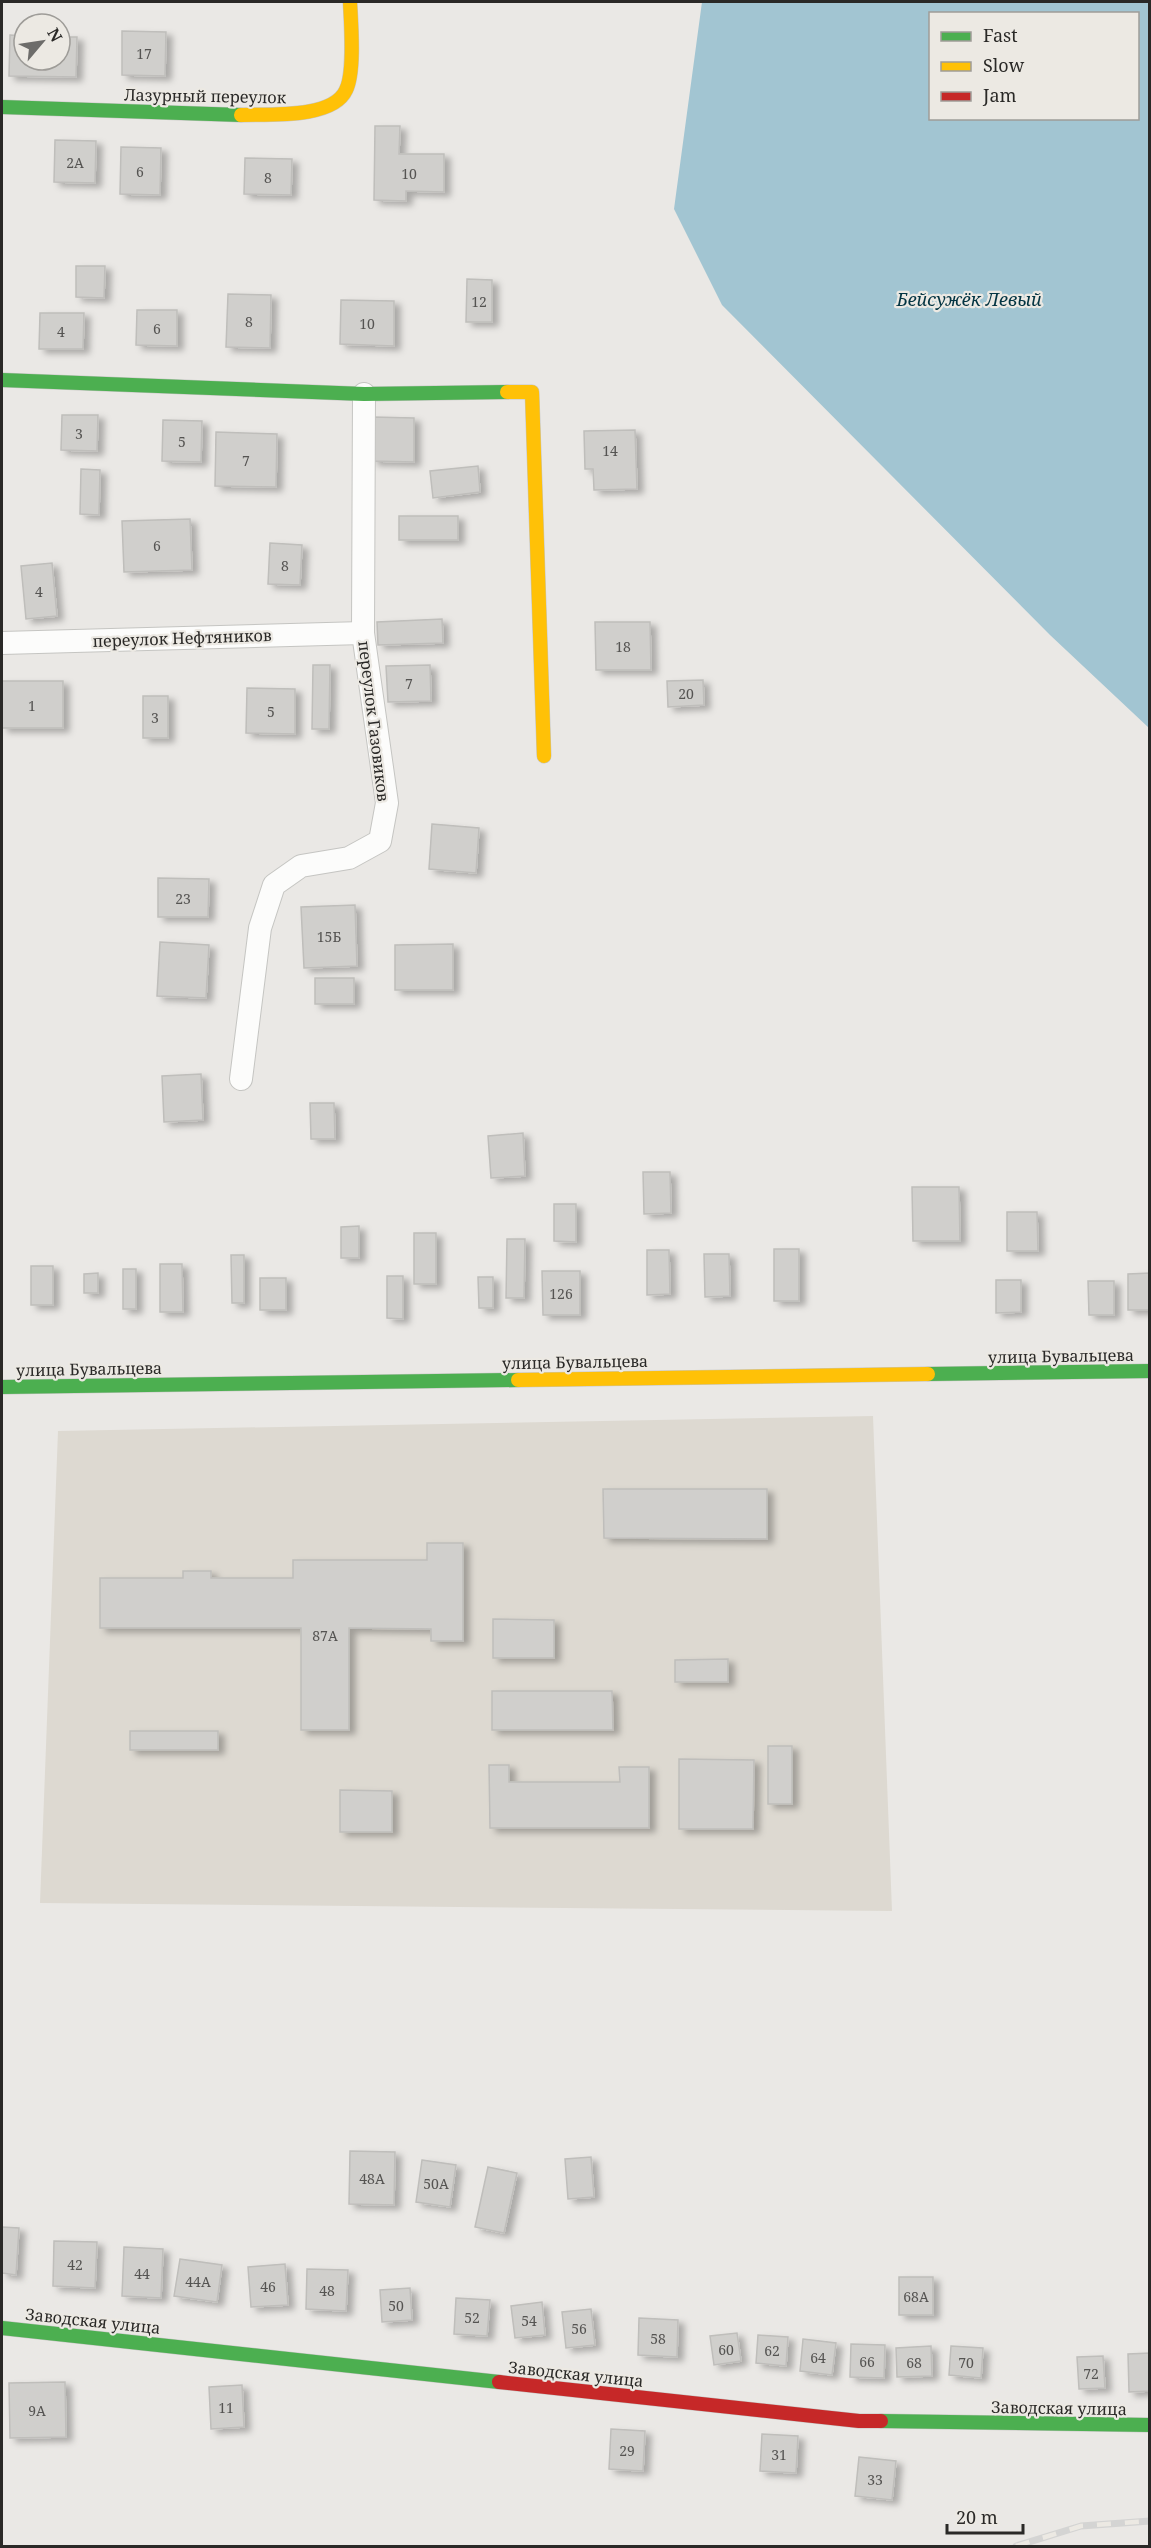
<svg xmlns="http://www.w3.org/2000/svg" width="1151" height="2548" viewBox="0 0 1151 2548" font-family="'Noto Serif',serif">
	<defs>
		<filter id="shadow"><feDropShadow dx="6" dy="4" stdDeviation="3" flood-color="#0004"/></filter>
	</defs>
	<rect width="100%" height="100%" fill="#eae8e5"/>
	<path fill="#ddd9d1" d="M 873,1416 L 892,1911 L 40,1903 L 58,1431 Z"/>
	<path fill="#a2c5d2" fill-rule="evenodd" d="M 702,2 L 1149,2 L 1149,728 L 1050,635 L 722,305 L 674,209 ZM 930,14 L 1138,14 L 1138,118 L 930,118 Z"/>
	<g fill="#d0cfcc" stroke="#bfbebb" stroke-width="1.5" filter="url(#shadow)">
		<path d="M 122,31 L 166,32 L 165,76 L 122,75 Z"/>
		<path d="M 10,35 L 24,36 L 24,60 L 60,60 L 60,37 L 77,37 L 76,77 L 9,76 Z"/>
		<path d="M 375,126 L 400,126 L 399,154 L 444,154 L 444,192 L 406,191 L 406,201 L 374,200 Z"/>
		<path d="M 55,140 L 96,141 L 95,183 L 54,182 Z"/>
		<path d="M 121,147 L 161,148 L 160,195 L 120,194 Z"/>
		<path d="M 245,158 L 292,159 L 291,195 L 244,194 Z"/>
		<path d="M 76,266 L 105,266 L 104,298 L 76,297 Z"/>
		<path d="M 467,279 L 492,280 L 492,322 L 466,322 Z"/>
		<path d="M 228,294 L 271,295 L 270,348 L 226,347 Z"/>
		<path d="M 341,300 L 394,301 L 394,346 L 340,344 Z"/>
		<path d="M 137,310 L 177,310 L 177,346 L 136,345 Z"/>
		<path d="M 40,313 L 84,313 L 83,349 L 39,349 Z"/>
		<path d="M 62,415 L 98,415 L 97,451 L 61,450 Z"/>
		<path d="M 373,417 L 414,418 L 414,462 L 372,461 Z"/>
		<path d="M 163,420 L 202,421 L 201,462 L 162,461 Z"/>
		<path d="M 635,430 L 637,489 L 594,490 L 593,469 L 585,469 L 584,431 Z"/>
		<path d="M 216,432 L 277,434 L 276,487 L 215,486 Z"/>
		<path d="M 478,466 L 480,492 L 433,498 L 430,471 Z"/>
		<path d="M 81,469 L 100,470 L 99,515 L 80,514 Z"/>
		<rect x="399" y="516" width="59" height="24"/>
		<path d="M 190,519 L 192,570 L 124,572 L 122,521 Z"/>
		<path d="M 270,543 L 302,545 L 300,585 L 268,584 Z"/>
		<path d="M 52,563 L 57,616 L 26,619 L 21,566 Z"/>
		<path d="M 442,619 L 443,643 L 378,645 L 377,622 Z"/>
		<path d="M 595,622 L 650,622 L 651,670 L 596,670 Z"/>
		<path d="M 313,665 L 330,665 L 329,729 L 312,729 Z"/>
		<path d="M 430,665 L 431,701 L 388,702 L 386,666 Z"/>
		<path d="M 703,680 L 704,705 L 668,707 L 667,681 Z"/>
		<rect x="2" y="681" width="61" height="47"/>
		<path d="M 247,688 L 295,689 L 295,734 L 246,733 Z"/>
		<rect x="143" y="696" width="25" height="42"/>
		<path d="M 432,824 L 479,828 L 476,873 L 429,869 Z"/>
		<path d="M 158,878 L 209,879 L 208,917 L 158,917 Z"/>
		<path d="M 355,905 L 357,966 L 304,968 L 301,907 Z"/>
		<path d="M 160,942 L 209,945 L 206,998 L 157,996 Z"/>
		<path d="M 453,944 L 453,990 L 395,990 L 395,945 Z"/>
		<rect x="315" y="978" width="39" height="26"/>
		<path d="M 201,1074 L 203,1120 L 164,1122 L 162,1076 Z"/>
		<path d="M 310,1103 L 334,1103 L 335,1139 L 311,1139 Z"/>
		<path d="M 523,1133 L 525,1176 L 491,1178 L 488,1136 Z"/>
		<path d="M 643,1172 L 670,1172 L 671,1213 L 644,1214 Z"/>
		<path d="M 912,1187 L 959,1187 L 960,1241 L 913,1241 Z"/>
		<path d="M 554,1204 L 576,1204 L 576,1242 L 554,1241 Z"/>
		<path d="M 1007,1212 L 1037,1212 L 1038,1251 L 1007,1251 Z"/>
		<path d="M 359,1226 L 359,1258 L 341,1258 L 341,1227 Z"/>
		<rect x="414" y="1233" width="22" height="51"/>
		<path d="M 507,1239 L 525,1239 L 524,1298 L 506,1298 Z"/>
		<rect x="774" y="1249" width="25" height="52"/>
		<path d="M 647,1250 L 669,1250 L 670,1294 L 647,1295 Z"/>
		<path d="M 704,1254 L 729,1254 L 730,1296 L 705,1297 Z"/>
		<path d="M 231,1255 L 244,1255 L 244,1303 L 232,1303 Z"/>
		<path d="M 160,1264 L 182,1264 L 183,1312 L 160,1312 Z"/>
		<rect x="31" y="1266" width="22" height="39"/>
		<rect x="123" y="1269" width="13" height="40"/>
		<path d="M 542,1271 L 580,1271 L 580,1315 L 543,1315 Z"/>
		<path d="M 98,1273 L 98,1293 L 84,1293 L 84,1274 Z"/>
		<path d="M 1150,1273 L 1150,1310 L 1128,1310 L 1128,1274 Z"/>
		<path d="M 387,1276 L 403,1276 L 403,1319 L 387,1318 Z"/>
		<path d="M 478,1277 L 493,1277 L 493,1308 L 479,1308 Z"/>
		<rect x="260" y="1278" width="26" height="32"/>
		<path d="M 996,1280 L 1021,1280 L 1021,1312 L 996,1313 Z"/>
		<path d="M 1088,1281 L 1114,1281 L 1114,1315 L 1089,1315 Z"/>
		<path d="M 603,1489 L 767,1489 L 767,1539 L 604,1538 Z"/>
		<path d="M 427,1543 L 463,1543 L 463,1641 L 431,1641 L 431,1629 L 349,1628 L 349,1730 L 301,1730 L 301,1628 L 100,1628 L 100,1578 L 183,1578 L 183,1571 L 211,1571 L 211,1578 L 293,1578 L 293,1560 L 427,1560 Z"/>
		<path d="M 493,1619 L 554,1620 L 554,1658 L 493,1658 Z"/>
		<path d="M 728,1659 L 728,1682 L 675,1682 L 675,1660 Z"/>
		<path d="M 492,1691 L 612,1691 L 613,1730 L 492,1730 Z"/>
		<rect x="130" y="1731" width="88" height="19"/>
		<rect x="768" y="1746" width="24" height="58"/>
		<path d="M 679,1759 L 754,1760 L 753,1829 L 679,1829 Z"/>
		<path d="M 489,1765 L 509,1765 L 509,1782 L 620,1782 L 619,1767 L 649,1767 L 649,1828 L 490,1828 Z"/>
		<path d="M 340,1790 L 392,1791 L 392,1832 L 340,1832 Z"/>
		<path d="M 350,2151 L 395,2152 L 394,2205 L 349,2204 Z"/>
		<path d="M 591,2157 L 594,2197 L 568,2199 L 565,2159 Z"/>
		<path d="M 422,2160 L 456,2165 L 450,2207 L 416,2202 Z"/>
		<path d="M 488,2167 L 517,2173 L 504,2233 L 475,2227 Z"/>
		<path d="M 2,2227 L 19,2228 L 16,2275 L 2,2273 Z"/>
		<path d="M 54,2241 L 97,2242 L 95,2288 L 53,2286 Z"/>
		<path d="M 124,2247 L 163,2249 L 161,2298 L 122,2296 Z"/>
		<path d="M 180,2259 L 222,2265 L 217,2302 L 174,2296 Z"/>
		<path d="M 285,2264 L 288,2305 L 251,2307 L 248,2267 Z"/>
		<path d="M 307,2269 L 348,2270 L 346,2311 L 306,2309 Z"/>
		<rect x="899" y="2277" width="34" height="38"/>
		<path d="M 410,2288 L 412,2320 L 382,2322 L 380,2290 Z"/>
		<path d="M 456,2298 L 490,2300 L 487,2336 L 454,2334 Z"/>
		<path d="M 542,2302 L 545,2335 L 515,2338 L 511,2306 Z"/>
		<path d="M 591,2309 L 595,2345 L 566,2348 L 562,2312 Z"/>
		<path d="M 639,2318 L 678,2320 L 677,2357 L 638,2355 Z"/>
		<path d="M 737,2333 L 741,2361 L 714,2365 L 710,2336 Z"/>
		<path d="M 758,2335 L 788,2337 L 786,2366 L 756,2363 Z"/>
		<path d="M 803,2339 L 836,2343 L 832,2375 L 800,2371 Z"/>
		<path d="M 851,2344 L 885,2345 L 884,2378 L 850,2377 Z"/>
		<path d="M 931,2346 L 932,2376 L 897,2377 L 896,2348 Z"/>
		<path d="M 951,2346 L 983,2348 L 981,2378 L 949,2375 Z"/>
		<path d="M 1150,2353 L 1150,2391 L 1129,2392 L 1128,2354 Z"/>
		<path d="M 1103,2356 L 1105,2388 L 1079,2389 L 1077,2357 Z"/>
		<path d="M 65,2382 L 66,2437 L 10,2438 L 9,2383 Z"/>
		<path d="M 242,2385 L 244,2427 L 211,2429 L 209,2387 Z"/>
		<path d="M 611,2429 L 645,2431 L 643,2471 L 609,2469 Z"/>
		<path d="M 762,2434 L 798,2436 L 796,2473 L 760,2471 Z"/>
		<path d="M 859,2457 L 896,2461 L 892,2500 L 855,2496 Z"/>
	</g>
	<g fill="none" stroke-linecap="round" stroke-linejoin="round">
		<g stroke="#c5c5c2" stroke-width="24">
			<g id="street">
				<path d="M 2,643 L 363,633"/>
				<path d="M 241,1079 L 260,928 L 274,885 L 301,866 L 349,858 L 380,841 L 387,803 L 363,633 L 364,394"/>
			</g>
		</g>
		<g stroke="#c5c5c2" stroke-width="15">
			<g id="fast">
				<path d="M 2,107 L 241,115"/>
				<path d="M 2,380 L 364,394 L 507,392"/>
				<path d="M 928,1374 L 1150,1371"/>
				<path d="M 2,1387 L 518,1380"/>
				<path d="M 2,2328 L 499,2382"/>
				<path d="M 881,2421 L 1150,2425"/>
			</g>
		</g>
		<g stroke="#c5c5c2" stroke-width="15">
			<g id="slow">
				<path d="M 241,115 C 268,114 333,119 346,90 C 355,72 351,23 350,2"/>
				<path d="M 507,392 L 532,392 L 544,756"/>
				<path d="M 518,1380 L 928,1374"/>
			</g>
		</g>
		<g stroke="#c5c5c2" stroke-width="15">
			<path id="jam" d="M 499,2382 L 859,2421 L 881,2421"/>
		</g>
		<use href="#street" stroke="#fcfcfb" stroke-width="22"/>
		<use href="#fast" stroke="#4caf50" stroke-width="14"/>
		<use href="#slow" stroke="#ffc107" stroke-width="14"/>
		<use href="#jam" stroke="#c62828" stroke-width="14"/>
		<g stroke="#d4d4d3" stroke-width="7">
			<path id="rail" d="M 1016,2546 L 1081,2526 L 1150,2521"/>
		</g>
		<use href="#rail" stroke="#ece9e3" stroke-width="4.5" stroke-dasharray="14" stroke-linecap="butt"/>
	</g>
	<g text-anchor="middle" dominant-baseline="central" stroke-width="4.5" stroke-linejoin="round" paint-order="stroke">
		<g font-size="14" fill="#555452">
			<text x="144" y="53">17</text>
			<text x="75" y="162">2А</text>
			<text x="140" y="171">6</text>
			<text x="409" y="173">10</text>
			<text x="268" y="177">8</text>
			<text x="479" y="301">12</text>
			<text x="249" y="321">8</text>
			<text x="367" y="323">10</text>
			<text x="157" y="328">6</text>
			<text x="61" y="331">4</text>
			<text x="79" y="433">3</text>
			<text x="182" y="441">5</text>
			<text x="610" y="450">14</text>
			<text x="246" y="460">7</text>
			<text x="157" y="545">6</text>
			<text x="285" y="565">8</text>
			<text x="39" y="591">4</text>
			<text x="623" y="646">18</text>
			<text x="409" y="683">7</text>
			<text x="686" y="693">20</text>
			<text x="32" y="705">1</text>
			<text x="271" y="711">5</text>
			<text x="155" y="717">3</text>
			<text x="183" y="898">23</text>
			<text x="329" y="936">15Б</text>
			<text x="561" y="1293">126</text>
			<text x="325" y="1635">87А</text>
			<text x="372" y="2178">48А</text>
			<text x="436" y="2183">50А</text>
			<text x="75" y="2264">42</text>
			<text x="142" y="2273">44</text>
			<text x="198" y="2281">44А</text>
			<text x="268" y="2286">46</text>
			<text x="327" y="2290">48</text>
			<text x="916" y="2296">68А</text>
			<text x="396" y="2305">50</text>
			<text x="472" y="2317">52</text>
			<text x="529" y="2320">54</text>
			<text x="579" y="2328">56</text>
			<text x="658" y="2338">58</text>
			<text x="726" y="2349">60</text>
			<text x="772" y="2350">62</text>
			<text x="818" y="2357">64</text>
			<text x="867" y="2361">66</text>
			<text x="914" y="2362">68</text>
			<text x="966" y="2362">70</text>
			<text x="1091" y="2373">72</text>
			<text x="226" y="2407">11</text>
			<text x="37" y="2410">9А</text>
			<text x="627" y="2450">29</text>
			<text x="779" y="2454">31</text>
			<text x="875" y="2479">33</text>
		</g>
		<g font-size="16" fill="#2a2927" stroke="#ece9e3">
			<text transform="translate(205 96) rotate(1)">Лазурный переулок</text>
			<text transform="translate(182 638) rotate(-2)">переулок Нефтяников</text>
			<text transform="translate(374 721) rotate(83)">переулок Газовиков</text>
			<text transform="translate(1061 1356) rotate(-1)">улица Бувальцева</text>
			<text transform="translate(575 1362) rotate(-1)">улица Бувальцева</text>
			<text transform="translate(89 1369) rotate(-1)">улица Бувальцева</text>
			<text transform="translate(93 2321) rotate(6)">Заводская улица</text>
			<text transform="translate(576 2374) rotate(6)">Заводская улица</text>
			<text transform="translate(1059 2408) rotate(1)">Заводская улица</text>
		</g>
		<g font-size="18" font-style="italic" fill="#033442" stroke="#ece9e3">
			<text x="969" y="299">Бейсужёк Левый</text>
		</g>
	</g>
	<rect width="1151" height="2548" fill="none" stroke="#2a2927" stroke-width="6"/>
	<rect x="929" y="12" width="210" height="108" fill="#ece9e3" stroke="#9e9c98" stroke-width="1.5"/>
	<rect x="941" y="32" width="30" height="9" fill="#4caf50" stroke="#9e9c98" stroke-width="1.5"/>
	<text x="983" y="42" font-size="18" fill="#2a2927">Fast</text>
	<rect x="941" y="62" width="30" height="9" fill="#ffc107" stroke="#9e9c98" stroke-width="1.5"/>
	<text x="983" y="72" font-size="18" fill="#2a2927">Slow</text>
	<rect x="941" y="92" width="30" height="9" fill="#c62828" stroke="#9e9c98" stroke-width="1.5"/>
	<text x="983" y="102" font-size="18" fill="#2a2927">Jam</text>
	<g transform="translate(42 42) rotate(61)"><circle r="28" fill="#ece9e3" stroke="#9e9c98" stroke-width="1.5"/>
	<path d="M0-4.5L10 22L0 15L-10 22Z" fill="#6d6c6a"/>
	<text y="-9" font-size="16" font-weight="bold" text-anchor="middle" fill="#2a2927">N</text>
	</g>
	<path d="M947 2524v9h76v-9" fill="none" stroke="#2a2927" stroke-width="3"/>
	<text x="956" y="2524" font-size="18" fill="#2a2927" stroke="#ece9e3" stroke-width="4.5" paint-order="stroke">20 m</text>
</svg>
